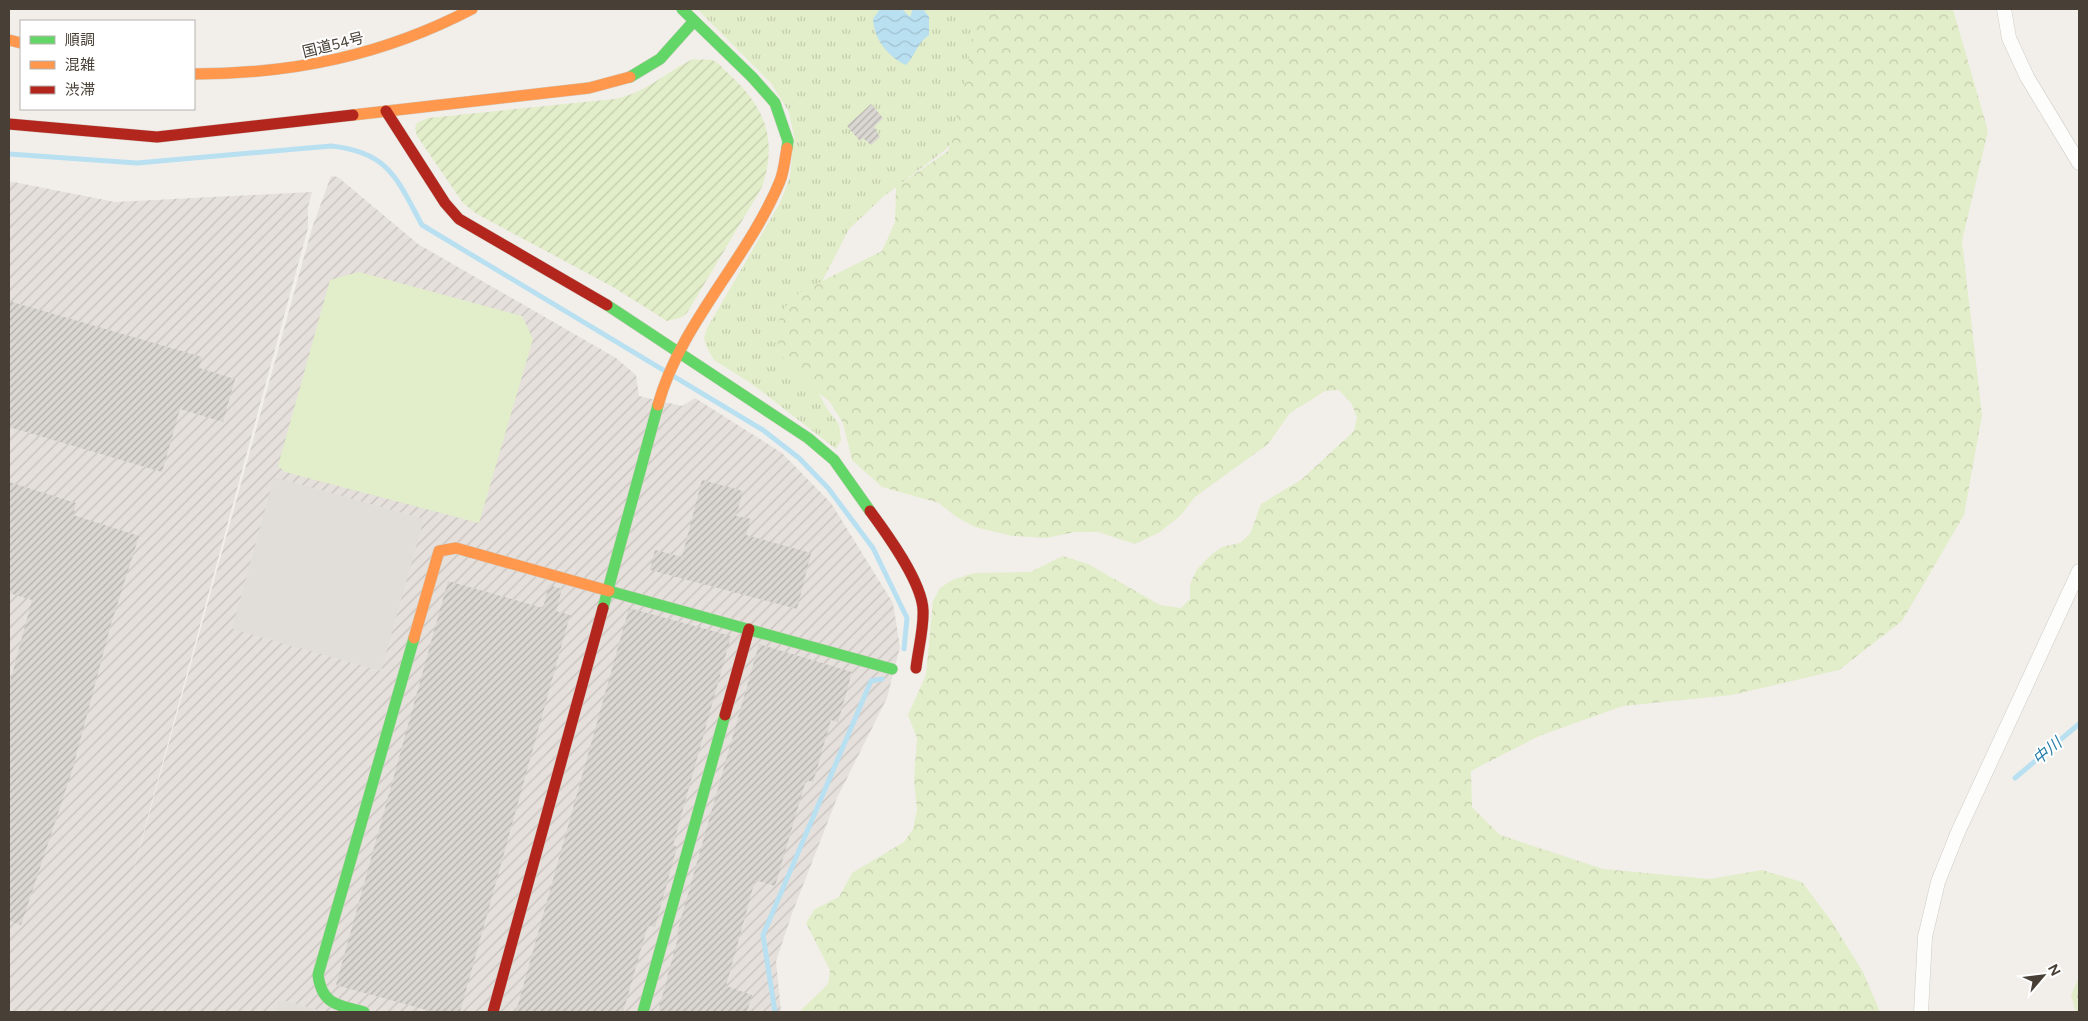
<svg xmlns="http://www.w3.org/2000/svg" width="2088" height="1021" viewBox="0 0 2088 1021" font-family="Figtree,'Noto Sans JP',sans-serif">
	<defs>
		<pattern id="industrial-furrows" width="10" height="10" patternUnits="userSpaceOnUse" patternTransform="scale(1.25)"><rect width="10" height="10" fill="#e5e0dc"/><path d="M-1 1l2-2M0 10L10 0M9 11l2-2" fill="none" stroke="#c6c1bd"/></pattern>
		<pattern id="grass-tufts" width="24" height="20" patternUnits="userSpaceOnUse" patternTransform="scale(1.25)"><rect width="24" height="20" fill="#e2edc9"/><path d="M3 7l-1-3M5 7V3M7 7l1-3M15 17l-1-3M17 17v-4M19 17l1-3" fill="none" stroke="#c3ccad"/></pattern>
		<pattern id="forest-crowns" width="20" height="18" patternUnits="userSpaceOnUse" patternTransform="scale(1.25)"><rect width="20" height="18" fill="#e2edc9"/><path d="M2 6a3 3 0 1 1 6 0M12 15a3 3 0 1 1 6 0" fill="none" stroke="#c3ccad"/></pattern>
		<pattern id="garden-furrows" width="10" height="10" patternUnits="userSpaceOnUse" patternTransform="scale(1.25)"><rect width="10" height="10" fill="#e2edc9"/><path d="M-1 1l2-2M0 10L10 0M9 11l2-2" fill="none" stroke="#c3ccad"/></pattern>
		<pattern id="water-waves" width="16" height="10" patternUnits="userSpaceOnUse" patternTransform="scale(1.25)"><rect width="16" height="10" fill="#b9e0f1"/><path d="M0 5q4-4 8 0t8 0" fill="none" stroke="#a1c1cf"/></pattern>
		<pattern id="building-hatch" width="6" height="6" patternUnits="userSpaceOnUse" patternTransform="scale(1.25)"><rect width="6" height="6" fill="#dad6d2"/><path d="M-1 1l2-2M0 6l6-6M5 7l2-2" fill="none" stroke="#b3afab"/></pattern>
	</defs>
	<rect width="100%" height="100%" fill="#f2efeb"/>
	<path fill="url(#industrial-furrows)" d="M 331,176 L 338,177 L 418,244 L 616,358 L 636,375 L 639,396 L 682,406 L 695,398 L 782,453 L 831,503 L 893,603 L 900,647 L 887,698 L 837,798 L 793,911 L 776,961 L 781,1012 L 9,1012 L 9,181 L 115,202 L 312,192 L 308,207 L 308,228 L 119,923 L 312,228 Z"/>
	<path fill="url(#grass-tufts)" d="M 697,9 L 1043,9 L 971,119 L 945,150 L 883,197 L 849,229 L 797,330 L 806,368 L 827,409 L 839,424 L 841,440 L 836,449 L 752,384 L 714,360 L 706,346 L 704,337 L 707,328 L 780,203 L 790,177 L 794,136 L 789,112 L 771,83 Z"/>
	<g fill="url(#forest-crowns)">
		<path d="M 976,9 L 1953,9 L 1988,131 L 1962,241 L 1982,415 L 1964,515 L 1902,621 L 1839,670 L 1732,695 L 1623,706 L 1539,736 L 1471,771 L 1472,807 L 1500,835 L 1603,869 L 1710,879 L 1762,870 L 1802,882 L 1832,922 L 1863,972 L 1880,1012 L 799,1012 L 828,984 L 830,970 L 806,923 L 815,909 L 839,897 L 852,873 L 904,842 L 913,829 L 917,810 L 914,780 L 917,738 L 908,715 L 926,675 L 933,601 L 940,588 L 952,580 L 974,573 L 1030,572 L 1063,556 L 1088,564 L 1160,605 L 1181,608 L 1190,599 L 1190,584 L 1197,569 L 1212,554 L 1222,547 L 1240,543 L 1250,534 L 1261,504 L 1302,479 L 1354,431 L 1357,417 L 1351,403 L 1339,390 L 1325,391 L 1290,413 L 1268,444 L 1195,497 L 1180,516 L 1160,532 L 1135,544 L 1098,532 L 1075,532 L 1046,538 L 1012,536 L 975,527 L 955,516 L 939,503 L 882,487 L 852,460 L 843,423 L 829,401 L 807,384 L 787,364 L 778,350 L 777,324 L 786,306 L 800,292 L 882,251 L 895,222 L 896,187 L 948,151 L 967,72 Z"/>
		<path d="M 2079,977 L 2079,1012 L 2076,1012 L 2071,995 Z"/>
	</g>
	<path fill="url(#garden-furrows)" d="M 693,59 C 699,60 707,59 712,60 C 719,62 727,73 733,78 C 767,110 777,142 762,187 L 687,313 L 680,318 L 667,321 L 613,287 L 477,214 L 463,203 L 417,136 L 415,128 L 417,123 L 428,118 L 615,99 C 648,92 664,73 693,59 Z"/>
	<path fill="#e2edc9" d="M 359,272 L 522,316 L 533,339 L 479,523 L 285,472 L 278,466 L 330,280 Z"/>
	<g fill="#e1deda">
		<path d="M 274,477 L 424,519 L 381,671 L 232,629 Z"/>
		<path d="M 279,999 L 325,1012 L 275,1012 Z"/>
	</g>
	<path fill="url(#water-waves)" d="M 880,9 L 902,9 L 910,17 L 913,9 L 923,9 L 929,17 L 929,35 C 916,44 916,55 906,65 C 888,57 874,39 873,19 Z"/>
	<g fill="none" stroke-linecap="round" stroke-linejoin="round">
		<g stroke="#b9e0f1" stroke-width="5">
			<path d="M 9,154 L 137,163 L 331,146 C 389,152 397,179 422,225 L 763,430 L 799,458 L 828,488 L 873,548 L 907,618 L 904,649"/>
			<path d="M 2015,778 L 2079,724"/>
			<path d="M 775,1012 L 763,935 L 871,681 L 882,679"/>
		</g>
	</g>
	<g fill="url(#building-hatch)">
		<path d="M 871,104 L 883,118 L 874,127 L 880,137 L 871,145 L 863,138 L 860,141 L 847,126 Z"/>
		<path d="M 9,301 L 202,357 L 199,368 L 235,379 L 223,422 L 180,409 L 162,472 L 9,427 Z"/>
		<path d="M 702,480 L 743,491 L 736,516 L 751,519 L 746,535 L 811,553 L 797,609 L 650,570 L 655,550 L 682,557 Z"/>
		<path d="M 9,482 L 76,503 L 73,515 L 139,536 L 111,624 L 72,771 L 21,925 L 9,921 L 9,686 L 32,600 L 9,593 Z"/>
		<path d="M 448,581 L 543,608 L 549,585 L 562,589 L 556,611 L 570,615 L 460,1012 L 434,1012 L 336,985 Z"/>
		<path d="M 629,608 L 731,636 L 673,845 L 677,847 L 655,927 L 648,925 L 623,1012 L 516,1012 Z"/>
		<path d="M 759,644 L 852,672 L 838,722 L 831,720 L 813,782 L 806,780 L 775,886 L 755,880 L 726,986 L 752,995 L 747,1012 L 658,1012 L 679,934 L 677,933 Z"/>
	</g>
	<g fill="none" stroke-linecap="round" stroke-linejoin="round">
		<g stroke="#d0cdc8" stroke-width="15">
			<g id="street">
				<path d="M 2004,9 L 2009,38 L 2027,77 L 2079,163"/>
				<path d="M 1921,1012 L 1925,937 L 1938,882 L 1958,832 L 2079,571"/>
			</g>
		</g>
		<g stroke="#d3cdc3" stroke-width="12">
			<g id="fast">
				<path d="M 682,9 L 752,77 L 775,103 L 788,141 L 787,148"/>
				<path d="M 630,77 L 660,59 L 694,21"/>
				<path d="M 607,305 L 808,438 L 834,460 L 870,511"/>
				<path d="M 609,591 L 892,669"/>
				<path d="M 603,608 L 658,405"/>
				<path d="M 364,1012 C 338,1005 322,1005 318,975 L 414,638"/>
				<path d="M 643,1012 L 725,715"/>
			</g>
		</g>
		<g stroke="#d3cdc3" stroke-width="12">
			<g id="slow">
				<path d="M 9,40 L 21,43"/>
				<path d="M 194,74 C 293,74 384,55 472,9"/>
				<path d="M 353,115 L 589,88 L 630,77"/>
				<path d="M 658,405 C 680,324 748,259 780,181 C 784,171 785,158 787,148"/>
				<path d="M 414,638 L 439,551 L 456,548 L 609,591"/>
			</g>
		</g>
		<g stroke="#d3cdc3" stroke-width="12">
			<g id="jam">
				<path d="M 386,111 L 445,203 L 459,219 L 607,305"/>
				<path d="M 9,124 L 157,137 L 353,115"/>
				<path d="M 870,511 C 887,534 922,582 923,610 C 924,628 918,650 916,668"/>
				<path d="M 725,715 L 749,629"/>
				<path d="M 493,1012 L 603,608"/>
			</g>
		</g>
		<use href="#street" stroke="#fdfdfc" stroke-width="14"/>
		<use href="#fast" stroke="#63d668" stroke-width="11"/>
		<use href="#slow" stroke="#ff974d" stroke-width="11"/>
		<use href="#jam" stroke="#b3261e" stroke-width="11"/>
	</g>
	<g text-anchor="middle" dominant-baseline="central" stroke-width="4" stroke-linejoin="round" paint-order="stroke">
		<g font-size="15" fill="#484036" stroke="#fff">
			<text transform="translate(333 45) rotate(-14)">国道54号</text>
		</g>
		<g font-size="16" font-style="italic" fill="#267daa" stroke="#fff">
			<text transform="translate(2047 751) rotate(-40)">中川</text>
		</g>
	</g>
	<rect width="2088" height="1021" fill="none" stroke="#484036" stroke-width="20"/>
	<rect x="20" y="20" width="175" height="90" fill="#ffffff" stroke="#b6b3af"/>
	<rect x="30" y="36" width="25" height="8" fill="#63d668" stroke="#b6b3af"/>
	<text x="65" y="45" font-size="15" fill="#484036">順調</text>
	<rect x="30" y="61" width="25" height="8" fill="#ff974d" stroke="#b6b3af"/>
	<text x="65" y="70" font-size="15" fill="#484036">混雑</text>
	<rect x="30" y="86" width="25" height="8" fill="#b3261e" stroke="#b6b3af"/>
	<text x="65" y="95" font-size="15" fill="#484036">渋滞</text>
	<g transform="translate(2043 976) rotate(62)" stroke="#ffffff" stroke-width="4" paint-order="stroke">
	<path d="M0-4L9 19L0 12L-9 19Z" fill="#484036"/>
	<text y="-8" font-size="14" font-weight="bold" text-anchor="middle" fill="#484036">N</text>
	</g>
</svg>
